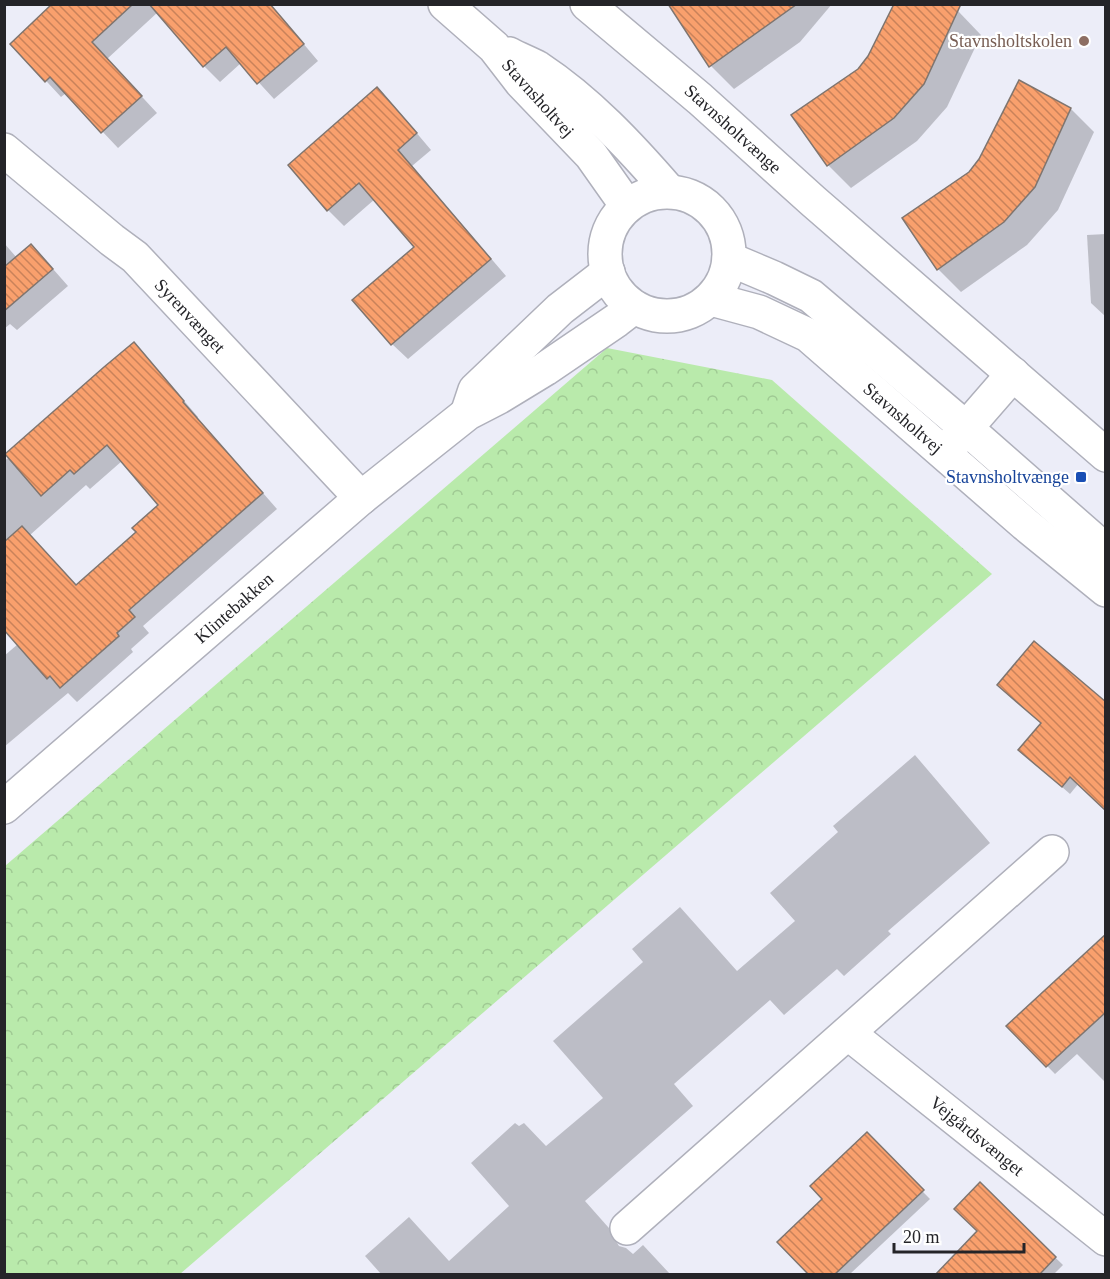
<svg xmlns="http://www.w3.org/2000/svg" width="1110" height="1279" viewBox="0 0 1110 1279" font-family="Georgia,serif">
	<defs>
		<pattern id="forest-crowns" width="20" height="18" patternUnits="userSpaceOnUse" patternTransform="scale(1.5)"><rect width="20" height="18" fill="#b9eaab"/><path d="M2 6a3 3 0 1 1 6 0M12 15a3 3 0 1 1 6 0" fill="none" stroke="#9fc993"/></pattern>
		<pattern id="building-back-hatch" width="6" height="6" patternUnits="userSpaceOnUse" patternTransform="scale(1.5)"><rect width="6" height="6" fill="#f9a06d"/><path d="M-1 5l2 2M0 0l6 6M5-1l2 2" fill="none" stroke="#c9825a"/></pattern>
	</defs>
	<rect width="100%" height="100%" fill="#ecedf8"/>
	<path fill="url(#forest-crowns)" d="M 607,348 L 772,380 L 992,574 L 180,1274 L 5,1274 L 5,866 Z"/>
	<g fill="#0003" fill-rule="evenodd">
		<path d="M 54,4 L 270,4 L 318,61 L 274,99 L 241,63 L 220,82 L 204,66 L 158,12 L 107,59 L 157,113 L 118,148 L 66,93 L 61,97 L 12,44 Z"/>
		<path d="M 693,4 L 832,4 L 800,42 L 734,89 L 711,66 Z"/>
		<path d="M 944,4 L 958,11 L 981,35 L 947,107 L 917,141 L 851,188 L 828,165 L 859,70 Z"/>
		<path d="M 377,89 L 393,105 L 431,150 L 412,166 L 506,276 L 408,359 L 392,344 L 416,247 L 375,199 L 344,226 L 328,210 L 290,165 Z"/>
		<path d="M 1071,109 L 1094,132 L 1058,210 L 1027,245 L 961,292 L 938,269 Z"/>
		<path d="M 1106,234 L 1106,317 L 1091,303 L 1087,235 Z"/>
		<path d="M 4,243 L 17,258 L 46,261 L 68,286 L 17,330 L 10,324 L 4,329 Z"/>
		<path d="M 149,360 L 198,417 L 197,418 L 277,509 L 143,626 L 149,633 L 131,649 L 133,652 L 77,702 L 68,693 L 4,747 L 4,656 L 18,644 L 4,627 L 4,461 ZM 122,461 L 160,506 L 138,532 L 76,586 L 30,535 L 86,485 L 90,489 Z"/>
		<path d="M 1106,704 L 1079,783 L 1070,794 L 1020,750 Z"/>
		<path d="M 915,755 L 990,843 L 888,931 L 891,934 L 844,976 L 837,969 L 784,1015 L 770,1000 L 674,1084 L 693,1106 L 585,1201 L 616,1236 L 616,1241 L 619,1246 L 626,1248 L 633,1254 L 643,1245 L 670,1274 L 381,1274 L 365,1256 L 409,1217 L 449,1261 L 509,1206 L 471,1163 L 515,1123 L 519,1126 L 524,1123 L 546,1146 L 603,1098 L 553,1041 L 643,962 L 632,949 L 680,907 L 737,971 L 795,921 L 770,893 L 838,832 L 833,826 Z"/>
		<path d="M 1106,936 L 1106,1083 L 1077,1054 L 1055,1074 L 1008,1026 Z"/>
		<path d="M 866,1134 L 930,1199 L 850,1274 L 811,1274 L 824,1199 Z"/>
		<path d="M 980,1184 L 1063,1265 L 1054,1274 L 954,1274 L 979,1231 Z"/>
	</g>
	<g fill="url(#building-back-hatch)" stroke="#7f756f" stroke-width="1.5">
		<path d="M 52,4 L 133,4 L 92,42 L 142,96 L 101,133 L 50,77 L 45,82 L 10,44 Z"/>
		<path d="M 149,4 L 270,4 L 304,44 L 257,84 L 226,47 L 203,67 Z"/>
		<path d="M 668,4 L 797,4 L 709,67 Z"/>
		<path d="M 894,4 L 961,4 L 924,84 L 894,118 L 827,166 L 791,115 L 858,69 L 868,56 Z"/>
		<path d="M 1019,80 L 1071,108 L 1035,187 L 1004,222 L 937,270 L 902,218 L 969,172 L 979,159 Z"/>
		<path d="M 377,87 L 417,133 L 398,150 L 491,259 L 391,345 L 352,300 L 414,247 L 359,183 L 327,211 L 288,165 Z"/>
		<path d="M 31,244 L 53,269 L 4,311 L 4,267 Z"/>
		<path d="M 134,342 L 184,401 L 183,402 L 263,493 L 129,610 L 135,617 L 117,633 L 119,636 L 60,688 L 50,676 L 47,679 L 4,630 L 4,542 L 22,526 L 76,585 L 136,532 L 132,528 L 158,505 L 107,445 L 74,474 L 70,470 L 41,496 L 5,454 L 104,367 Z"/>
		<path d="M 1034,641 L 1106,702 L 1106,811 L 1070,777 L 1062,787 L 1018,750 L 1041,723 L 997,685 Z"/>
		<path d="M 1106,934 L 1106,1012 L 1046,1067 L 1006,1026 Z"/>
		<path d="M 867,1132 L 924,1190 L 834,1275 L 809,1275 L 777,1242 L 822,1199 L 810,1186 Z"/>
		<path d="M 980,1182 L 1056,1257 L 1039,1275 L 935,1275 L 977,1231 L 954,1209 Z"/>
	</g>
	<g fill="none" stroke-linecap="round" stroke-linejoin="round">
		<g stroke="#afb0bb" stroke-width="36">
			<g id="street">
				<path d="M 587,4 L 700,99 L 813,201 L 1106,455"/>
				<path d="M 4,150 L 112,240 L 135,257 L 361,498"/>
				<path d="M 468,411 L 475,390 L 560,309 L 608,272"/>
				<path d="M 947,450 L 1013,374"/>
				<path d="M 4,807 L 361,498 L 468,413 L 499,397 L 545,369 L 617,320 L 634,307"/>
				<path d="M 848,1033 L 1106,1239"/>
				<path d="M 627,1228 L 1052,852"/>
			</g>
		</g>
		<g stroke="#afb0bb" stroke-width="36">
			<g id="secondary">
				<path d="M 445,4 L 494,47 L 521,82 L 591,155 L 627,206"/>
				<path d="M 509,54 C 518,59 529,63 538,68 C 588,101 630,146 669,191"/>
				<circle cx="667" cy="254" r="62"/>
				<path d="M 729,259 L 774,278 L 811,296 L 966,428 L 1106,551"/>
				<path d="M 711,299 L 759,312 L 808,335 L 1025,524 L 1106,590"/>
			</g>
		</g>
		<use href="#street" stroke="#fff" stroke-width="33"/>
		<use href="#secondary" stroke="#fff" stroke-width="33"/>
	</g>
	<circle fill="#8d6e63" stroke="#fff" stroke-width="2" cx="1084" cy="41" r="6"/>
	<rect fill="#1a4fb4" stroke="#fff" stroke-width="2" x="1075" y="471" width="12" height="12" rx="3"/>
	<g text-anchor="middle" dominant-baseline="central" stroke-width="4.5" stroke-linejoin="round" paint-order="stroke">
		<g font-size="18" fill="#785e54" stroke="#fff" text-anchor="end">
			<text x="1072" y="41">Stavnsholtskolen</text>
		</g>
		<g font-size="18" fill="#242428" stroke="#fff">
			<text transform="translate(538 98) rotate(48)">Stavnsholtvej</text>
			<text transform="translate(733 129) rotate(42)">Stavnsholtvænge</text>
			<text transform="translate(190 316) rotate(47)">Syrenvænget</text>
			<text transform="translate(903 418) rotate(41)">Stavnsholtvej</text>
			<text transform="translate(234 608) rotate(-41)">Klintebakken</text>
			<text transform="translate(977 1136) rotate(39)">Vejgårdsvænget</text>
		</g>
		<g font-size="18" fill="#164399" stroke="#fff" text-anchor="end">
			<text x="1069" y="477">Stavnsholtvænge</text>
		</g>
	</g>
	<rect width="1110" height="1279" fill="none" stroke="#242428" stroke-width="12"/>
	<path d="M894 1243v9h130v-9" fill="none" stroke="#242428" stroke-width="3"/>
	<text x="903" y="1243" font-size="18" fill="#242428" stroke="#ffffff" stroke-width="4.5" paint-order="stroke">20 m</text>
</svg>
